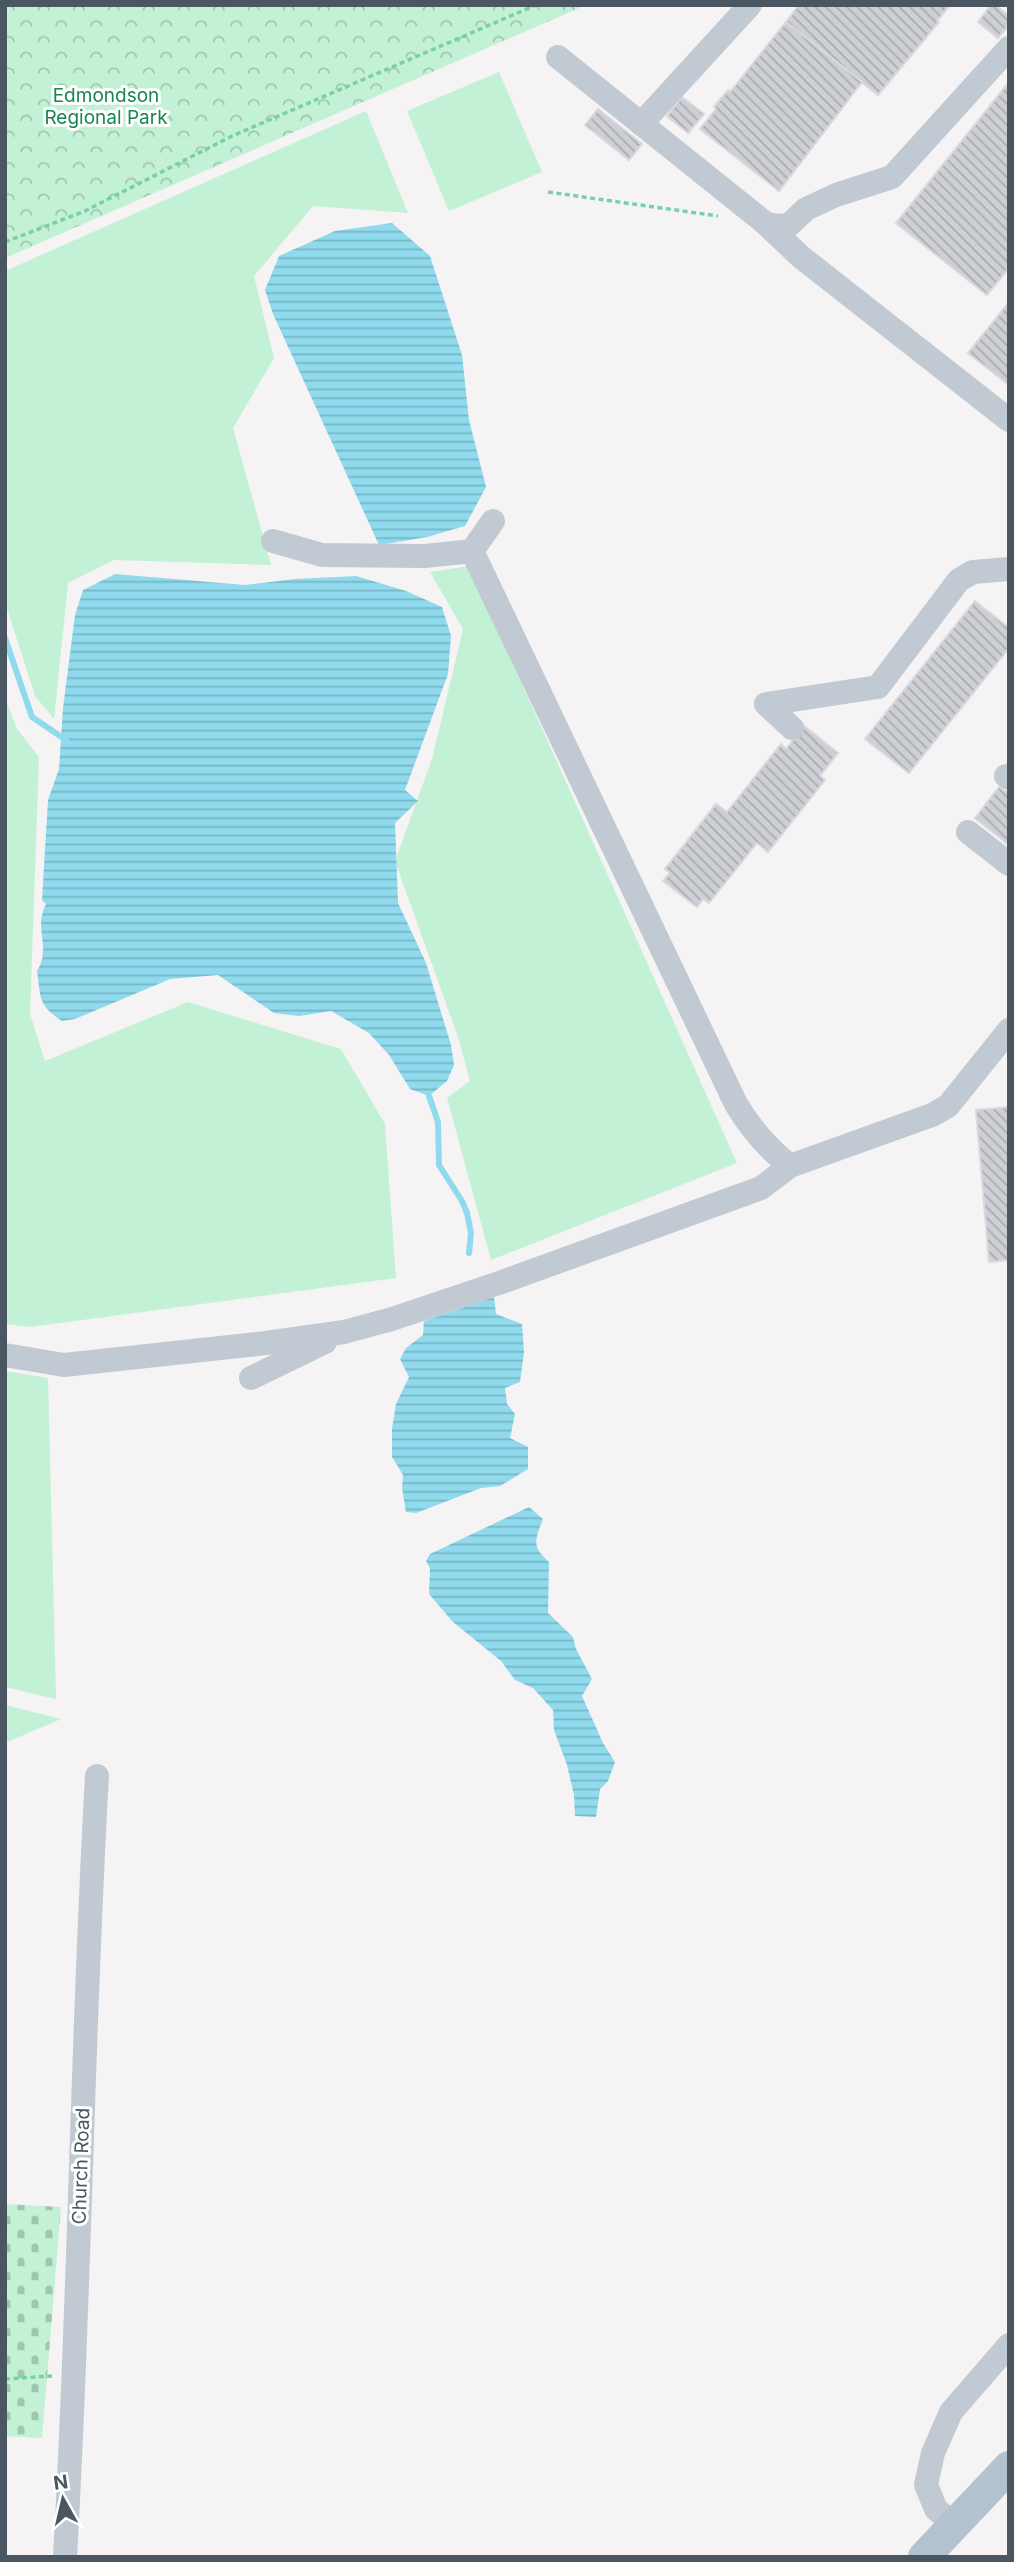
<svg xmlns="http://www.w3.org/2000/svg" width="1014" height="2562" viewBox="0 0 1014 2562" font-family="Inter,sans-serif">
	<defs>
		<pattern id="forest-crowns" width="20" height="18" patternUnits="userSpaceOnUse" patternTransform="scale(1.75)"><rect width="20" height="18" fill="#c3f1d5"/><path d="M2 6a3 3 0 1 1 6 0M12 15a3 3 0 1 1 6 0" fill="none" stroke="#a0c6b0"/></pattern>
		<pattern id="cemetery-stones" width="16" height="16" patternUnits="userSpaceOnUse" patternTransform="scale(1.75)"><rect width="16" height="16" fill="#c3f1d5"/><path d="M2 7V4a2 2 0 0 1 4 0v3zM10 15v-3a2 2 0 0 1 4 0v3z" fill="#a0c6b0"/></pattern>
		<pattern id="water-rules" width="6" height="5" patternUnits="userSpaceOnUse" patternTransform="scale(1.75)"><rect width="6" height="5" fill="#90daee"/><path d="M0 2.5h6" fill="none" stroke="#78b4c4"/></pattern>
		<pattern id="building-back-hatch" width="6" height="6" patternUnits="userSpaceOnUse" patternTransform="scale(1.75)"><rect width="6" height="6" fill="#cdcfd5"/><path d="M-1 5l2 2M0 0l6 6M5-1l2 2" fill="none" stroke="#a8abb0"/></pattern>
	</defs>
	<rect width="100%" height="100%" fill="#f5f3f3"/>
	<g fill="#c3f1d5">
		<path d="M 499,72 L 542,172 L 449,211 L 407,111 Z"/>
		<path d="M 366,111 L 408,213 L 313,206 L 254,276 L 274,358 L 233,428 L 271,565 L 114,560 L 68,583 L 54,719 L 35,696 L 5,602 L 5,271 Z"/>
		<path d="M 469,566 L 737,1163 L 491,1260 L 447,1098 L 470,1081 L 458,1037 L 395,861 L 432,759 L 463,629 L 430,572 Z"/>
		<path d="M 5,697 L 17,729 L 39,757 L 30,1014 L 45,1061 L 188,1002 L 341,1049 L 385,1124 L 396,1278 L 30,1327 L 5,1324 Z"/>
		<path d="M 5,1371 L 48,1378 L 56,1699 L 5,1687 Z"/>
		<path d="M 5,1705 L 61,1719 L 5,1743 Z"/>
	</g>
	<path fill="url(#forest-crowns)" d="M 5,5 L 586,5 L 5,258 Z"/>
	<path fill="url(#cemetery-stones)" d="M 5,2204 L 61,2207 L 42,2438 L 5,2436 Z"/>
	<g fill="url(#water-rules)">
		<path d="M 392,223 L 430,256 L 462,355 L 469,420 L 486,487 L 465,526 L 427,537 L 379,545 L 273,314 L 265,290 L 279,256 L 335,231 Z"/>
		<path d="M 115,574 L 245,585 L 295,579 L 356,576 L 406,591 L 442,607 L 451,636 L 448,674 L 405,790 L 418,801 L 395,823 L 398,903 L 426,963 L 451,1045 L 454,1065 L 447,1081 L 429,1096 L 410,1089 L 389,1055 L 369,1033 L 331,1011 L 299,1016 L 274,1013 L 218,975 L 170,979 L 75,1019 L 62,1021 C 38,1005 41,999 37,971 C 52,948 33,928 46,904 L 42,900 L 48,800 L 59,769 L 63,708 L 75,615 L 83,590 Z"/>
		<path d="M 494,1297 L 496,1314 L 522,1324 L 524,1352 L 520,1382 L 505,1388 L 507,1404 L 515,1414 L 510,1438 L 528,1447 L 528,1469 L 500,1486 L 481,1488 L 416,1513 L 406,1512 L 402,1488 L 403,1475 L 392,1457 L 392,1429 L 396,1404 L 409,1377 L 400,1359 L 406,1348 L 423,1335 L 424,1321 Z"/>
		<path d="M 529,1507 L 543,1519 C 535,1540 531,1546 549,1562 L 548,1613 L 573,1637 L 576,1649 L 592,1679 L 582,1696 L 603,1743 L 615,1762 L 608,1781 L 600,1789 L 596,1817 L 575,1816 L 574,1795 L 567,1765 L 554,1730 L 553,1710 L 533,1688 L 515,1680 L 501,1661 L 453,1622 L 429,1594 L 430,1568 L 426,1561 L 430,1554 Z"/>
	</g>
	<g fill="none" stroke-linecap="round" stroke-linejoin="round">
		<g stroke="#90daee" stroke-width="6">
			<path d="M 5,638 L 32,717 L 66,740"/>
			<path d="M 429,1096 L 438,1122 L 439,1165 L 462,1201 L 467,1213 L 471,1233 L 469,1253"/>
		</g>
	</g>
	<g fill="url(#building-back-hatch)" stroke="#d7d9de" stroke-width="2">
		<path d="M 799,5 L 950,5 L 937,21 L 939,22 L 878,95 L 786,22 Z"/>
		<path d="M 991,5 L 995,5 L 1009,16 L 1009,25 L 998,38 L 978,22 Z"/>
		<path d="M 786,22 L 862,82 L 779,191 L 700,129 L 716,109 L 714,107 L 728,90 L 730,92 Z"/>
		<path d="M 1009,82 L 1009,268 L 987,295 L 896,223 Z"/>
		<path d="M 682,97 L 704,114 L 688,133 L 667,116 Z"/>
		<path d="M 598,109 L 642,144 L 629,160 L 585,125 Z"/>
		<path d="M 1009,302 L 1009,385 L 968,353 Z"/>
		<path d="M 975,601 L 1009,628 L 1009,648 L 909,773 L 865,739 Z"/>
		<path d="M 804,726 L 838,753 L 820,776 L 825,780 L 768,852 L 757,843 L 709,903 L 703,899 L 697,907 L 663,881 L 670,873 L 665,869 L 716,804 L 727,812 L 781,744 L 786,749 Z"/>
		<path d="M 999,787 L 1009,794 L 1009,845 L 975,818 Z"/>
		<path d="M 1009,1107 L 1009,1260 L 989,1262 L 976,1110 Z"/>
	</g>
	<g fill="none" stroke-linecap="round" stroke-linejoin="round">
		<g stroke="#7ad0a6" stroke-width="3.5" stroke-dasharray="5 3.5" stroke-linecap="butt">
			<path d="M 548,192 L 718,216"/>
			<path d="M 5,242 L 85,211 L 232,136 L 536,5"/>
			<path d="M 5,2379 L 52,2376"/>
		</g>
		<g stroke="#c1cad2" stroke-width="24">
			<path d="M 558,57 L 765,223 L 776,226 L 789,225 L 806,209 L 836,195 L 892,177 L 1009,48"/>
			<path d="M 641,124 L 750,5"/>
			<path d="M 765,223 L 801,257 L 1009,420"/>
			<path d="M 273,541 L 322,555 L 425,556 L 472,551 L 736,1104 C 751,1129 767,1148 790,1166 L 932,1115 L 948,1106 L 1009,1030"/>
			<path d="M 472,551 L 493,521"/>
			<path d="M 792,728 L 766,704 L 878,687 L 959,580 L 973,572 L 1009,569"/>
			<path d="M 1006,776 L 1009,778"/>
			<path d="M 968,832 L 1009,864"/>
			<path d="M 5,1355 L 64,1365 L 266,1343 L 344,1332 L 392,1319 L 502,1282 L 761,1188 L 790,1166"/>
			<path d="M 251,1378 L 325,1342"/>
			<path d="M 954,2525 L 936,2509 L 926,2485 L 933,2453 L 951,2412 L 1009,2345"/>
			<path d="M 65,2557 C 80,2297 82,2036 97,1776"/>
		</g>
		<path stroke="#b3c2d1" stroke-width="32" d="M 924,2557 L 1009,2467"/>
	</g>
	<g text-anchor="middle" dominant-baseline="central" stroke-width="6" stroke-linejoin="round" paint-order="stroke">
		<g font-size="19" fill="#17864f" stroke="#fff">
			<text x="106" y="95">Edmondson<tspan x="106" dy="22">Regional Park</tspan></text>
		</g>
		<g font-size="19" fill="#4a5661" stroke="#fff">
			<text transform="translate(81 2166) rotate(-88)">Church Road</text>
		</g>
	</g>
	<rect width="1014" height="2562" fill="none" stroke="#4a5661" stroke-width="14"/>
	<g transform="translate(63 2499) rotate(352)" stroke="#ffffff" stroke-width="5" paint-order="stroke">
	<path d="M0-5L12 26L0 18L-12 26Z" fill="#4a5661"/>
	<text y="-10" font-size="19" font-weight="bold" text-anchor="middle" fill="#4a5661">N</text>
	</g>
</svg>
